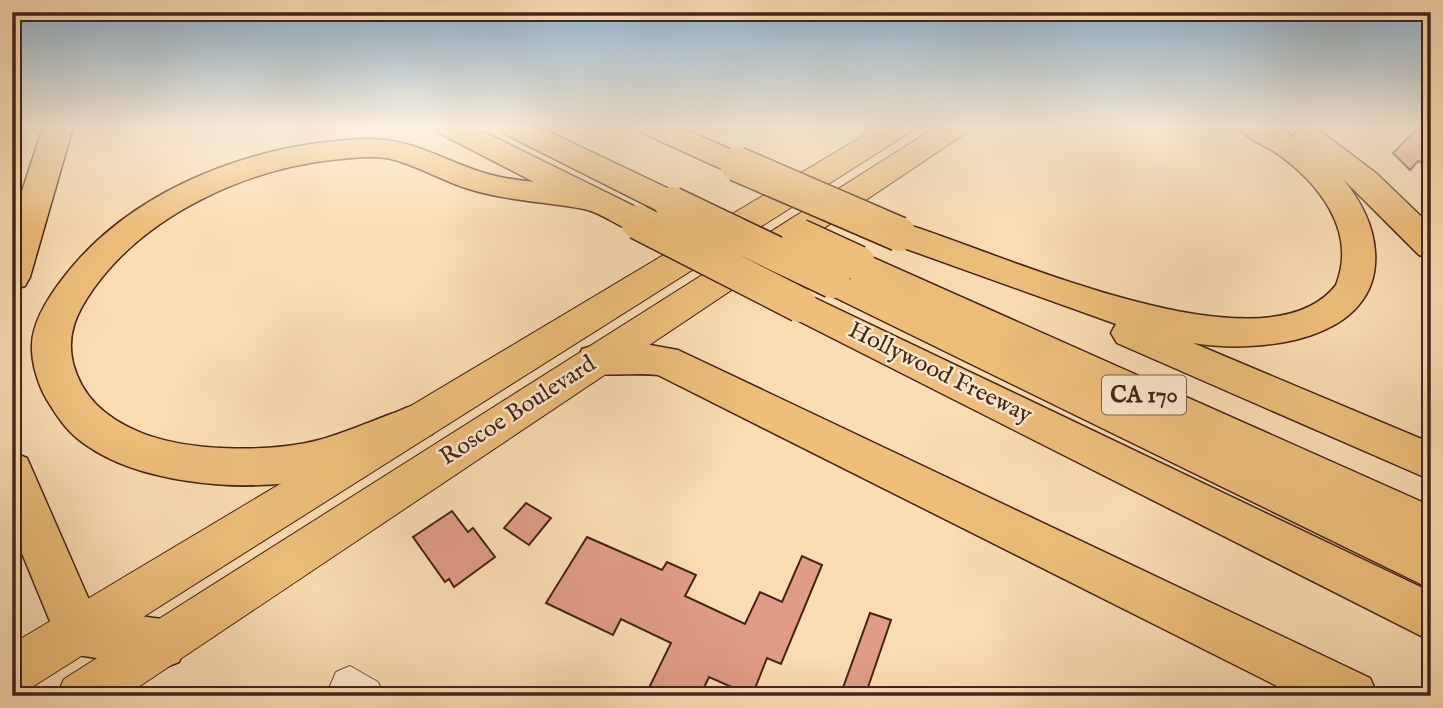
<svg xmlns="http://www.w3.org/2000/svg" width="1443" height="708" viewBox="0 0 1443 708" font-family="'IM FELL English',serif">
	<rect width="100%" height="100%" fill="#fbddb4"/>
	<filter id="stains"><feTurbulence type="fractalNoise" baseFrequency=".00286" numOctaves="4"/><feColorMatrix values="0 0 0 0 .2 0 0 0 0 .09 0 0 0 0 .02 0 0 0 .5 -.17"/></filter>
	<radialGradient id="worn" r=".72"><stop offset=".6" stop-color="#630" stop-opacity="0"/><stop offset="1" stop-color="#630" stop-opacity=".3"/></radialGradient>
	<g fill="#e09c87" stroke="#452317" stroke-width="2">
		<path d="M 1416,130 L 1431,137 L 1431,167 L 1418,161 L 1410,170 L 1393,153 Z"/>
		<path d="M 526,503 L 551,518 L 529,545 L 504,528 Z"/>
		<path d="M 452,511 L 468,532 L 473,528 L 495,557 L 454,587 L 449,579 L 445,582 L 413,537 Z"/>
		<path d="M 587,537 L 662,570 L 667,562 L 696,575 L 685,596 L 745,624 L 760,592 L 782,602 L 802,556 L 822,565 L 781,664 L 767,658 L 752,696 L 709,677 L 700,696 L 645,696 L 671,643 L 621,619 L 613,635 L 546,603 Z"/>
		<path d="M 870,613 L 891,620 L 865,696 L 840,696 Z"/>
	</g>
	<g fill="none" stroke-linecap="round" stroke-linejoin="round">
		<g stroke="#72523e" stroke-width="2">
			<path id="minor" d="M 350,666 L 378,682 L 384,696 L 334,696 L 330,686 L 336,672 Z"/>
		</g>
		<g stroke="#452317" stroke-width="2">
			<g id="major">
				<path d="M 878,127 L 913,127 L 909,133 L 29,689 L 12,696 L 12,644 Z"/>
				<path d="M 936,127 L 970,127 L 966,133 L 125,696 L 56,696 L 64,679 Z"/>
			</g>
		</g>
		<g stroke="#452317" stroke-width="3">
			<g id="highway">
				<path d="M 43,127 L 73,127 L 30,277 L 25,286 L 12,290 L 12,222 Z"/>
				<path d="M 435,127 L 474,127 L 650,214 L 655,222 L 650,230 L 638,233 C 619,228 603,213 584,209 C 546,202 509,201 472,190 C 444,182 419,166 391,159 C 372,155 350,158 331,160 C 244,170 146,215 94,288 C 77,312 66,334 73,363 C 82,397 105,417 137,431 C 184,452 270,453 319,440 C 344,433 367,423 391,414 C 398,412 408,406 416,405 C 421,405 427,408 432,410 L 438,422 L 432,434 C 387,451 342,475 294,482 C 232,491 138,482 86,445 C 68,433 58,418 47,400 C 38,385 31,362 32,344 C 33,320 50,295 64,277 C 133,187 257,142 368,139 C 409,138 444,160 481,172 C 499,178 516,180 534,182 L 439,133 Z"/>
				<path d="M 499,127 L 539,127 L 684,196 L 688,204 L 684,212 L 672,215 L 660,212 L 503,133 Z"/>
				<path d="M 638,127 L 679,127 L 748,157 L 753,164 L 748,171 L 737,174 L 726,171 L 642,133 Z"/>
				<path d="M 870,127 L 902,127 C 891,143 882,155 862,150 L 858,143 Z"/>
				<path d="M 1239,127 L 1277,127 L 1294,138 L 1297,130 L 1306,127 L 1319,130 L 1377,174 L 1431,226 L 1431,259 L 1419,255 L 1343,179 C 1360,200 1373,223 1375,251 C 1382,342 1258,354 1193,343 L 1431,443 L 1431,480 L 1117,343 L 1111,333 L 1116,324 L 887,242 L 882,234 L 887,226 L 899,222 C 990,248 1264,379 1336,285 C 1358,230 1317,181 1275,152 C 1263,145 1247,139 1239,127 Z"/>
				<path d="M 858,251 L 1431,506 L 1431,589 L 820,290 L 815,281 L 820,272 L 833,268 L 863,280 L 846,272 L 841,263 L 846,254 Z"/>
				<path d="M 800,291 L 1431,592 L 1431,641 L 787,315 L 782,305 L 787,295 Z"/>
				<path d="M 639,343 L 678,350 L 1370,678 L 1378,696 L 1297,696 L 658,375 C 632,372 606,378 582,371 L 577,360 L 582,349 L 596,345 Z"/>
				<path d="M 12,452 L 27,458 L 93,609 L 161,619 L 179,626 L 186,644 L 179,662 L 161,669 L 78,655 L 61,648 L 12,529 Z"/>
			</g>
		</g>
		<use href="#minor" fill="#fce9ce" fill-rule="evenodd"/>
		<use href="#major" fill="#eebe7a" fill-rule="evenodd"/>
		<use href="#highway" fill="#eebe7a" fill-rule="evenodd"/>
		<g stroke="#452317" stroke-width="37" stroke-linecap="butt">
			<g id="highway-bridge">
				<path d="M 737,164 L 899,234"/>
				<path d="M 672,204 L 833,281"/>
				<path d="M 638,222 L 800,305"/>
				<path d="M 799,236 L 858,263"/>
			</g>
		</g>
		<use href="#highway-bridge" stroke="#eebe7a" stroke-width="34"/>
	</g>
	<linearGradient id="sky" x2="0" y2="1"><stop stop-color="#8cb6d5"/><stop offset="0.56" stop-color="#fdf0dd"/><stop offset="1" stop-color="#fdf0dd" stop-opacity="0"/></linearGradient>
	<rect width="1443" height="227" fill="url(#sky)"/>
	<g text-anchor="middle" dominant-baseline="central" stroke-width="5" stroke-linejoin="round" paint-order="stroke">
		<rect fill="#fce9ce" stroke="#7c5e4e" stroke-width="2" x="1102" y="375.5" width="84" height="39" rx="5"/>
		<g font-size="23" font-weight="bold" fill="#452317">
			<text x="1144" y="395">CA 170</text>
		</g>
		<g font-size="24" fill="#452317" stroke="#fce9ce">
			<text transform="translate(940 373) rotate(26)">Hollywood Freeway</text>
			<text transform="translate(518 411) rotate(-33)">Roscoe Boulevard</text>
		</g>
	</g>
	<rect width="1443" height="708" fill="none" stroke="#fbddb4" stroke-width="42"/>
	<rect x="14" y="14" width="1415" height="680" fill="none" stroke="#452317" stroke-width="3.5"/>
	<rect x="21" y="21" width="1401" height="666" fill="none" stroke="#452317" stroke-width="2"/>
	<rect width="100%" height="100%" filter="url(#stains)"/>
	<rect width="100%" height="100%" fill="url(#worn)"/>
</svg>
